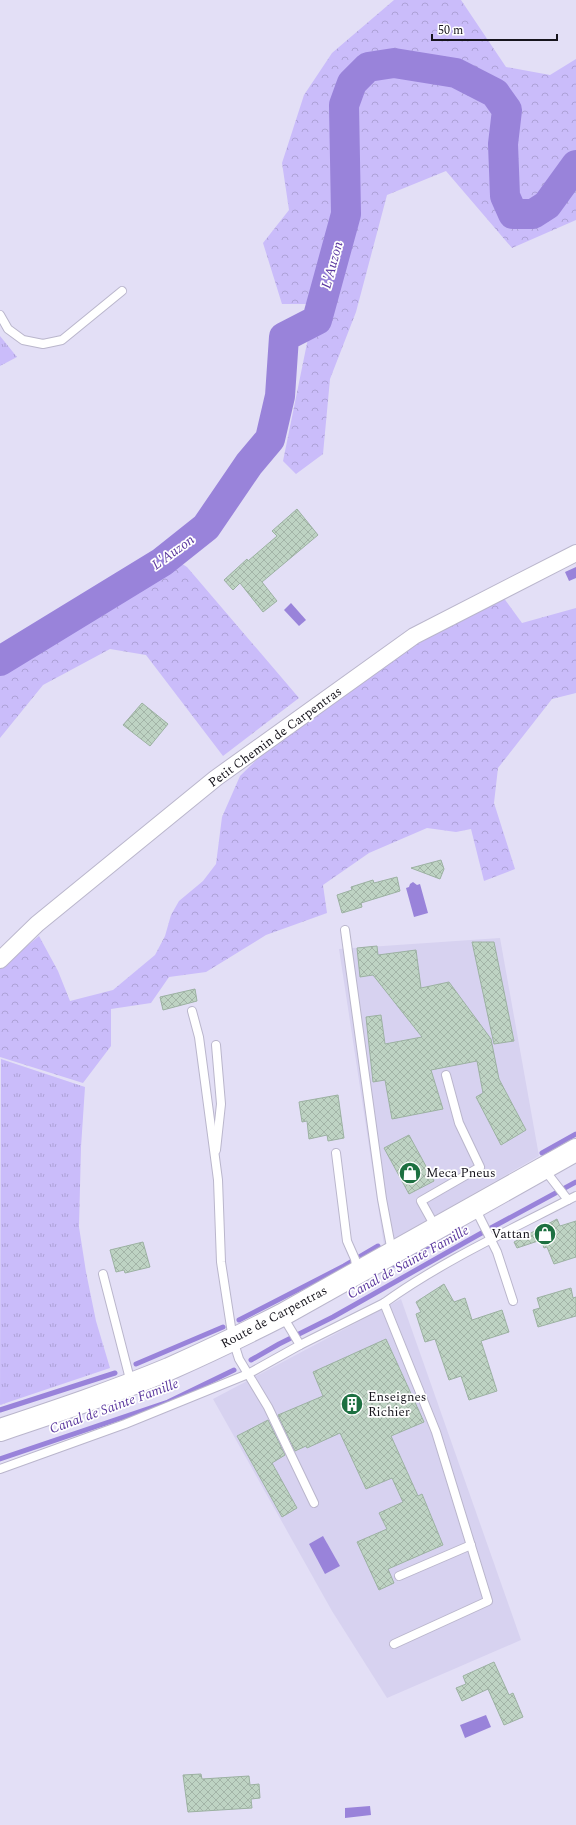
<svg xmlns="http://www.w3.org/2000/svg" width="576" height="1825" viewBox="0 0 576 1825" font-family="Spectral,serif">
	<defs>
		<pattern id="grass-tufts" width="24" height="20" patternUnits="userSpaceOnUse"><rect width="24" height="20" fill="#cabcfa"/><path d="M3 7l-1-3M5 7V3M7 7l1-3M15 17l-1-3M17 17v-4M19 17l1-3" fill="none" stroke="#ada1d6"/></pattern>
		<pattern id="forest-crowns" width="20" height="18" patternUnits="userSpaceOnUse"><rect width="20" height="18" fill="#cabcfa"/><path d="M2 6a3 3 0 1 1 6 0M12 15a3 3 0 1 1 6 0" fill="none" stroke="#ada1d6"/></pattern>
		<pattern id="building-cross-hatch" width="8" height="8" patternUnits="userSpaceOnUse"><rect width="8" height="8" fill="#bed3c3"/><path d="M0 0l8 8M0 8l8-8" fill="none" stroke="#a3b4a7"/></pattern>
	</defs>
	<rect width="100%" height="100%" fill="#e3dff6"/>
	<g fill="#d7d2f0">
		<path d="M 500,938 L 539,1156 L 384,1245 L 339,949 Z"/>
		<path d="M 401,1299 L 521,1640 L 387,1698 L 332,1611 L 213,1399 Z"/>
	</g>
	<g fill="url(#grass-tufts)">
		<path d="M 0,336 L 17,357 L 0,366 Z"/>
		<path d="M 1,1059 L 85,1087 L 81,1147 L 79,1227 L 86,1272 L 96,1321 L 110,1368 L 0,1405 Z"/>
	</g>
	<g fill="url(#forest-crowns)">
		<path d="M 394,0 L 461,0 L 506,67 L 550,75 L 576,59 L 576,220 L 512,248 L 446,171 L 387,195 L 356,312 L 330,379 L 323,454 L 296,474 L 283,461 L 315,304 L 282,304 L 263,243 L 289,210 L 282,163 L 304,95 L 332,53 Z"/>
		<path d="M 173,558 L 187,567 L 299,698 L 223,756 L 146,655 L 110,649 L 43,685 L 0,738 L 0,672 L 165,565 Z"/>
		<path d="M 503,597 L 522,623 L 576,608 L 576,693 L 552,699 L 498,768 L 494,803 L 515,869 L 484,881 L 471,829 L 456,832 L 427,828 L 369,853 L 323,885 L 327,913 L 266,935 L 206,972 L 169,977 L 151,1003 L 111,1009 L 111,1046 L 83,1083 L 0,1057 L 0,968 L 39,936 L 58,971 L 70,1001 L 113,990 L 155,955 L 165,936 L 171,915 L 179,901 L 203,881 L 216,864 L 222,817 L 240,776 L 283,734 L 409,648 Z"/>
	</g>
	<g fill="#9983da">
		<path d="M 576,567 L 576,578 L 569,581 L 565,572 Z"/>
		<path d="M 291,603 L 306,620 L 299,626 L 284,610 Z"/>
		<path d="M 413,882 L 417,885 L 420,884 L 428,913 L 414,917 L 406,888 L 409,887 L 410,884 Z"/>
		<path d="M 323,1536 L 340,1566 L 325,1574 L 309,1544 Z"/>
		<path d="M 486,1715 L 491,1727 L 465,1738 L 460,1725 Z"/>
		<path d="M 370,1806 L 371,1815 L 345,1818 L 345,1808 Z"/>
	</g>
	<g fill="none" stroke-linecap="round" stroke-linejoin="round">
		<g stroke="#9983da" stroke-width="5">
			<path d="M 542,1153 L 576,1134"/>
			<path d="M 394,1265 L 462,1227"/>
			<path d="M 239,1320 L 344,1266 L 378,1246"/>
			<path d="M 251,1360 L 279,1344 L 333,1317 L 478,1235 L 576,1182"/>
			<path d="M 136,1364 L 223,1327"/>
			<path d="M 0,1410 L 115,1373"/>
			<path d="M 0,1459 L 168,1402 L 234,1370"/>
		</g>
		<path stroke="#9983da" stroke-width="30" d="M 0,661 L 162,562 L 206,527 L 249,464 L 270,439 L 280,396 L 284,337 L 317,320 L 346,214 L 344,105 L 352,83 L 368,67 L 394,63 L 456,73 L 495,93 L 507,110 L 503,144 L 505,196 L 513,214 L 533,214 L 547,205 L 576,165"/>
	</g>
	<g fill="url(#building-cross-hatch)" stroke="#9cb1a2">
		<path d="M 297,509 L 318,535 L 262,582 L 277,601 L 263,612 L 240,583 L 233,590 L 224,580 L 247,559 L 248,561 L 277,536 L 272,531 Z"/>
		<path d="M 142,703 L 168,724 L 150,746 L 123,725 Z"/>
		<path d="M 441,860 L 444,869 L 440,879 L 411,868 Z"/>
		<path d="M 397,877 L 400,891 L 361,903 L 362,907 L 342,913 L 337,895 L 352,890 L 351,887 L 373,880 L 374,883 Z"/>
		<path d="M 472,942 L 494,942 L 514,1041 L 494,1044 Z"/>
		<path d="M 377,946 L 378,955 L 416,950 L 421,988 L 449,982 L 491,1039 L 499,1079 L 526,1130 L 501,1145 L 476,1097 L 483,1093 L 477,1061 L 431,1070 L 443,1109 L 392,1119 L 385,1080 L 373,1082 L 366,1017 L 381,1015 L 385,1044 L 422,1037 L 373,975 L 360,977 L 357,948 Z"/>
		<path d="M 195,989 L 197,1001 L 163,1010 L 160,997 Z"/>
		<path d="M 338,1095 L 344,1138 L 328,1141 L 327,1135 L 309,1139 L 307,1121 L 302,1122 L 299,1102 Z"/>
		<path d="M 409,1135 L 434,1181 L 409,1194 L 384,1148 Z"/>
		<path d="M 557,1219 L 560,1226 L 576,1221 L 576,1257 L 554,1264 L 547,1247 L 544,1248 L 541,1240 L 517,1248 L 514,1242 Z"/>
		<path d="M 143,1242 L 150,1267 L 125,1273 L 124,1270 L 116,1272 L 110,1250 Z"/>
		<path d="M 444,1284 L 454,1302 L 465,1298 L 472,1320 L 502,1310 L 509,1332 L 481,1341 L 497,1391 L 469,1400 L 461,1376 L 449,1380 L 435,1339 L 425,1342 L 416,1314 L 421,1312 L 416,1302 Z"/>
		<path d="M 571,1288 L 573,1298 L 576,1297 L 576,1316 L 538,1327 L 533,1310 L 540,1308 L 537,1298 Z"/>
		<path d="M 386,1339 L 424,1422 L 391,1436 L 418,1496 L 422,1494 L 443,1545 L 388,1569 L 394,1583 L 379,1590 L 357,1542 L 387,1529 L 379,1513 L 403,1502 L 392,1478 L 366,1489 L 340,1433 L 307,1448 L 306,1446 L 295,1451 L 278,1415 L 323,1396 L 313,1372 Z"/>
		<path d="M 268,1420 L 285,1455 L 272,1463 L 297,1508 L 282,1517 L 237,1436 Z"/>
		<path d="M 494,1662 L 509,1695 L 513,1693 L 523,1717 L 504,1725 L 488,1689 L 462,1701 L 456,1688 L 466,1684 L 463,1676 Z"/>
		<path d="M 201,1774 L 202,1779 L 249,1776 L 250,1785 L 259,1784 L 260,1798 L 251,1799 L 252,1808 L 188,1812 L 183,1775 Z"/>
	</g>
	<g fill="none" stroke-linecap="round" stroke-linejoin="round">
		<g stroke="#bab6cc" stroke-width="10">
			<g id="service">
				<path d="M 0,315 L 8,329 L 23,340 L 43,344 L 62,340 L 122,291"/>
				<path d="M 345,930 L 382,1199 L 392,1252"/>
				<path d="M 192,1011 L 199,1037 L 218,1180 L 221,1262 L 233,1340 L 239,1359 L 268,1407 L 314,1503"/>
				<path d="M 216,1150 L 221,1104 L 216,1045"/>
				<path d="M 336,1153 L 347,1241 L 355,1259 L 357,1272"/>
				<path d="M 544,1169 L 568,1200 L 576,1196"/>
				<path d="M 475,1208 L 497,1252 L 513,1301"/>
				<path d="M 436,1228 L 421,1201 L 480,1167 L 459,1123 L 446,1075"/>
				<path d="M 103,1274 L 131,1383"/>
				<path d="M 384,1303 C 441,1262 506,1232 568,1200"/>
				<path d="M 282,1315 L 300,1345 L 384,1303 L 436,1432 L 488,1601 L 394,1644"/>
				<path d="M 0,1469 L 125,1424 L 248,1374 L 300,1345"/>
				<path d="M 399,1576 L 471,1545"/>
			</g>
		</g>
		<g stroke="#bab6cc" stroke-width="18">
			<path id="minor" d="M 0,960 L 37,924 L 216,778 L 414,636 L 576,553"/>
		</g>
		<g stroke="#bab6cc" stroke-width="24">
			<path id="secondary" d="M 0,1430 C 57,1411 114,1392 169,1369 C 207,1352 245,1334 282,1315 L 576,1150"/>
		</g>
		<use href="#service" stroke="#fff" stroke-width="8"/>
		<use href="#minor" stroke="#fff" stroke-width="16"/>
		<use href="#secondary" stroke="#fff" stroke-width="22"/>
	</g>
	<defs>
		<g id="shop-disc" transform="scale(1.15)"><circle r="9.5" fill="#1d7041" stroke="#fff"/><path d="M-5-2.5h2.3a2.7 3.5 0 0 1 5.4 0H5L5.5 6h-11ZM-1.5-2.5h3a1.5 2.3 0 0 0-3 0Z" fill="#fff"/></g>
		<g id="building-disc" transform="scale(1.15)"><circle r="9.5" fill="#1d7041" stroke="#fff"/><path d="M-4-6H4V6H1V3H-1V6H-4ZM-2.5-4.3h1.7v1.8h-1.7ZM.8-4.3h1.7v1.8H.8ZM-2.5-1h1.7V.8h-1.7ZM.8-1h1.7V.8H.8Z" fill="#fff"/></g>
	</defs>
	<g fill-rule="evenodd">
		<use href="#shop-disc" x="410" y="1173"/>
		<use href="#shop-disc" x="545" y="1234"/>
		<use href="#building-disc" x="352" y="1404"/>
	</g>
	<g text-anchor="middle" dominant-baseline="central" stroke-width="3.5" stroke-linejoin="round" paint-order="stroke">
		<g font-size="13" fill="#16141c" stroke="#fff">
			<text transform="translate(275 737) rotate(-36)">Petit Chemin de Carpentras</text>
			<text transform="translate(274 1317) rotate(-28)">Route de Carpentras</text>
		</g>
		<g font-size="13" fill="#16141c" stroke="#fff" text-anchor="start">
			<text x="426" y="1173">Meca Pneus</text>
			<text x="530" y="1234" text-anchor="end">Vattan</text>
			<text x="368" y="1397">Enseignes<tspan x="368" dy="15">Richier</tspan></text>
		</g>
		<g font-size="14" font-style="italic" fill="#5a379e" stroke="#fff">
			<text transform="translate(332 265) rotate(-75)">L'Auzon</text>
			<text transform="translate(173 552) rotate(-36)">L'Auzon</text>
			<text transform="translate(408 1262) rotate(-29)">Canal de Sainte Famille</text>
			<text transform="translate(114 1406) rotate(-20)">Canal de Sainte Famille</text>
		</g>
	</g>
	<path d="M432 34v6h125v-6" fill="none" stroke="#16141c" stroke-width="2"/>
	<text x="438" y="34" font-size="12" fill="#16141c" stroke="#ffffff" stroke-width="3" paint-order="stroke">50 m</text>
</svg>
